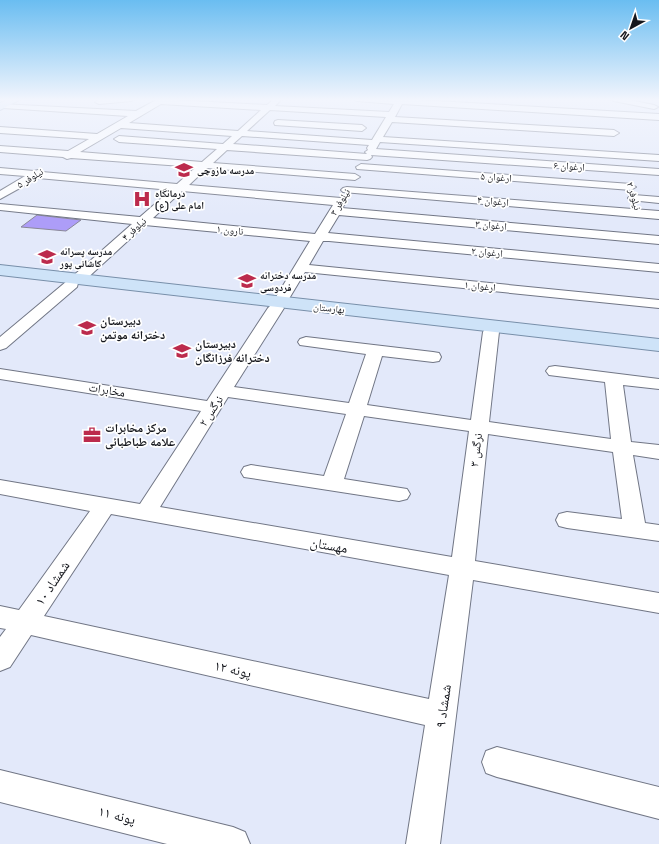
<svg xmlns="http://www.w3.org/2000/svg" width="659" height="844" viewBox="0 0 659 844" font-family="'Space Grotesk','Noto Naskh Arabic',sans-serif">
	<rect width="100%" height="100%" fill="#e3e9fa"/>
	<g fill="none" stroke-linecap="round" stroke-linejoin="round">
		<path fill="#4ecbfe" fill-rule="evenodd" d="M 24,99 L 36,99 L 35,101 L 25,101 Z"/>
	</g>
	<path fill="#ad9df8" stroke="#8a8898" d="M 37,215 L 81,220 L 66,231 L 21,227 Z"/>
	<g fill="none" stroke-linecap="round" stroke-linejoin="round">
		<g stroke="#717685" stroke-width="2">
			<g id="minor">
				<path d="M 108,99 L 135,99 L 131,101 L 99,104 L 95,102 L 99,100 Z"/>
				<path d="M 158,99 L 267,105 L 274,99 L 282,99 L 275,106 L 389,112 L 394,104 L 357,101 L 353,99 L 401,99 L 659,114 L 659,120 L 402,104 L 395,117 L 614,130 L 619,133 L 614,136 L 392,122 L 383,137 L 659,155 L 659,161 L 380,142 L 376,149 L 659,169 L 659,175 L 371,155 L 372,157 L 370,159 L 367,160 L 227,150 L 213,163 L 355,174 L 360,177 L 355,180 L 207,168 L 189,185 L 341,198 L 345,199 L 347,201 L 342,208 L 659,236 L 659,244 L 339,215 L 328,233 L 659,264 L 659,272 L 329,241 L 323,241 L 309,265 L 659,300 L 659,308 L 305,272 L 287,302 L 285,305 L 282,306 L 284,308 L 234,387 L 349,403 L 366,354 L 300,345 L 298,342 L 300,339 L 306,337 L 433,352 L 439,353 L 441,357 L 439,361 L 433,362 L 382,356 L 367,405 L 471,420 L 483,332 L 485,329 L 491,327 L 497,329 L 499,332 L 489,422 L 611,439 L 605,382 L 549,375 L 546,371 L 549,367 L 555,366 L 659,379 L 659,389 L 623,385 L 631,442 L 659,445 L 659,459 L 633,455 L 645,523 L 659,525 L 659,541 L 567,528 L 559,526 L 556,520 L 559,514 L 567,512 L 622,519 L 613,452 L 488,434 L 475,561 L 659,593 L 659,613 L 473,580 L 440,844 L 406,844 L 425,725 L 31,635 L 10,667 L 0,671 L 0,637 L 6,629 L 0,628 L 0,606 L 19,610 L 90,511 L 0,494 L 0,480 L 140,504 L 201,411 L 0,379 L 0,369 L 207,401 L 268,308 L 271,305 L 274,304 L 273,302 L 310,241 L 145,225 L 83,282 L 78,283 L 77,287 L 6,348 L 0,350 L 0,337 L 67,281 L 72,280 L 73,276 L 132,224 L 0,210 L 0,204 L 140,217 L 171,190 L 38,178 L 0,199 L 0,191 L 25,176 L 0,174 L 0,168 L 34,171 L 38,170 L 42,172 L 177,184 L 196,167 L 71,158 L 67,159 L 63,157 L 0,152 L 0,146 L 68,151 L 89,139 L 0,133 L 0,127 L 97,134 L 128,116 L 3,108 L 0,108 L 0,104 L 136,111 ZM 161,104 L 261,110 L 238,131 L 129,123 ZM 270,110 L 386,117 L 372,140 L 247,131 ZM 121,128 L 232,136 L 223,144 L 119,136 L 114,139 L 119,142 L 217,149 L 202,162 L 80,152 ZM 242,136 L 369,145 L 367,148 L 368,150 L 365,152 L 367,154 L 233,144 ZM 182,191 L 333,205 L 315,234 L 153,218 ZM 228,397 L 346,414 L 324,476 L 251,465 L 244,467 L 241,472 L 244,477 L 399,501 L 407,499 L 410,494 L 407,489 L 344,479 L 364,416 L 469,431 L 452,557 L 160,507 ZM 111,514 L 449,575 L 429,699 L 44,616 Z"/>
				<path d="M 610,99 L 625,99 L 654,105 L 658,107 L 654,109 L 614,101 Z"/>
				<path d="M 278,120 L 362,125 L 366,128 L 362,131 L 275,125 L 274,123 L 275,121 Z"/>
				<path d="M 361,164 L 631,184 L 636,187 L 631,190 L 357,169 L 356,167 Z"/>
				<path d="M 347,187 L 659,211 L 659,219 L 343,192 L 341,190 L 343,188 Z"/>
				<path d="M 634,195 L 659,197 L 659,203 L 630,200 L 628,198 L 630,196 Z"/>
				<path d="M 497,747 L 659,787 L 659,819 L 497,777 L 486,773 L 482,762 L 486,751 Z"/>
				<path d="M 0,770 L 233,827 L 245,832 L 250,844 L 167,844 L 0,802 Z"/>
			</g>
		</g>
		<g stroke="#788fa9" stroke-width="2">
			<g id="major">
				<path d="M 9,99 L 21,99 L 0,110 L 0,103 Z"/>
				<path d="M 0,265 L 659,339 L 659,351 L 0,275 Z"/>
			</g>
		</g>
		<use href="#minor" fill="#fff" fill-rule="evenodd"/>
		<use href="#major" fill="#cee3f8" fill-rule="evenodd"/>
	</g>
	<linearGradient id="sky" x2="0" y2="1"><stop stop-color="#6abdf1"/><stop offset="0.46" stop-color="#f2f5fd"/><stop offset="1" stop-color="#f2f5fd" stop-opacity="0"/></linearGradient>
	<rect width="659" height="217" fill="url(#sky)"/>
	<defs>
		<g id="school-bare" transform="scale(1.38)"><path d="M0-5L7-2L0 1L-7-2ZM-4 1L0 2.5L4 1V4Q0 6-4 4Z" fill="#bc2b4c" stroke="#fff" stroke-width="2.5" paint-order="stroke"/></g>
		<g id="hospital-bare" transform="scale(1.38)"><path d="M-5-5h3v3.5h4V-5h3V5h-3V1.5h-4V5h-3Z" fill="#bc2b4c" stroke="#fff" stroke-width="2.5" paint-order="stroke"/></g>
		<g id="office-bare" transform="scale(1.38)"><path d="M-6-3h4V-5.5h4V-3h4V5H-6ZM-1-4.5V-3h2v-1.5ZM-6 0V1H6V0Z" fill="#bc2b4c" stroke="#fff" stroke-width="2.5" paint-order="stroke"/></g>
	</defs>
	<g fill-rule="evenodd">
		<use href="#school-bare" x="184" y="170"/>
		<use href="#hospital-bare" x="142" y="199"/>
		<use href="#school-bare" x="47" y="257"/>
		<use href="#school-bare" x="247" y="281"/>
		<use href="#school-bare" x="87" y="328"/>
		<use href="#school-bare" x="182" y="351"/>
		<use href="#office-bare" x="92" y="435"/>
	</g>
	<g text-anchor="middle" dominant-baseline="central" stroke-width="3.5" stroke-linejoin="round" paint-order="stroke">
		<g font-size="10" fill="#15171d" stroke="#fff">
			<text transform="translate(569 166) rotate(4)">ارغوان ۶</text>
			<text transform="translate(496 177) rotate(4)">ارغوان ۵</text>
			<text transform="translate(30 178) rotate(-31)">نیلوفر ۵</text>
			<text transform="translate(634 196) rotate(73)">نیلوفر ۲</text>
			<text transform="translate(493 201) rotate(5)">ارغوان ۴</text>
			<text transform="translate(340 202) rotate(-59)">نیلوفر ۳</text>
			<text transform="translate(491 225) rotate(5)">ارغوان ۳</text>
			<text transform="translate(134 229) rotate(-42)">نیلوفر ۴</text>
			<text transform="translate(230 230) rotate(6)">نارون ۱</text>
			<text transform="translate(487 252) rotate(5)">ارغوان ۲</text>
			<text transform="translate(480 286) rotate(6)">ارغوان ۱</text>
			<text transform="translate(329 308) rotate(6)">بهارستان</text>
		</g>
		<g font-size="10" font-weight="bold" fill="#15171d" stroke="#fff" text-anchor="start">
			<text x="197" y="170">مدرسه مازوچی</text>
			<text x="155" y="193">درمانگاه<tspan x="155" dy="12">امام علی (ع)</tspan></text>
			<text x="60" y="251">مدرسه پسرانه<tspan x="60" dy="12">کاشانی پور</tspan></text>
			<text x="260" y="275">مدرسه دخترانه<tspan x="260" dy="12">فردوسی</tspan></text>
		</g>
		<g font-size="12" font-weight="bold" fill="#15171d" stroke="#fff" text-anchor="start">
			<text x="100" y="321">دبیرستان<tspan x="100" dy="14">دخترانه موتمن</tspan></text>
			<text x="195" y="344">دبیرستان<tspan x="195" dy="14">دخترانه فرزانگان</tspan></text>
			<text x="105" y="428">مرکز مخابرات<tspan x="105" dy="14">علامه طباطبائی</tspan></text>
		</g>
		<g font-size="12" fill="#15171d" stroke="#fff">
			<text transform="translate(107 390) rotate(9)">مخابرات</text>
			<text transform="translate(211 411) rotate(-57)">نرگس ۲</text>
			<text transform="translate(476 450) rotate(-83)">نرگس ۳</text>
		</g>
		<g font-size="14" fill="#15171d" stroke="#fff">
			<text transform="translate(329 545) rotate(10)">مهستان</text>
			<text transform="translate(52 583) rotate(-56)">شمشاد ۱۰</text>
			<text transform="translate(233 669) rotate(13)">پونه ۱۲</text>
			<text transform="translate(443 706) rotate(-82)">شمشاد ۹</text>
			<text transform="translate(117 815) rotate(14)">پونه ۱۱</text>
		</g>
	</g>
	<g transform="translate(631 28) rotate(220)" stroke="#ffffff" stroke-width="3" paint-order="stroke">
	<path d="M0-3L7 15L0 10L-7 15Z" fill="#15171d"/>
	<text y="-6" font-size="11" font-weight="bold" text-anchor="middle" fill="#15171d">N</text>
	</g>
</svg>
